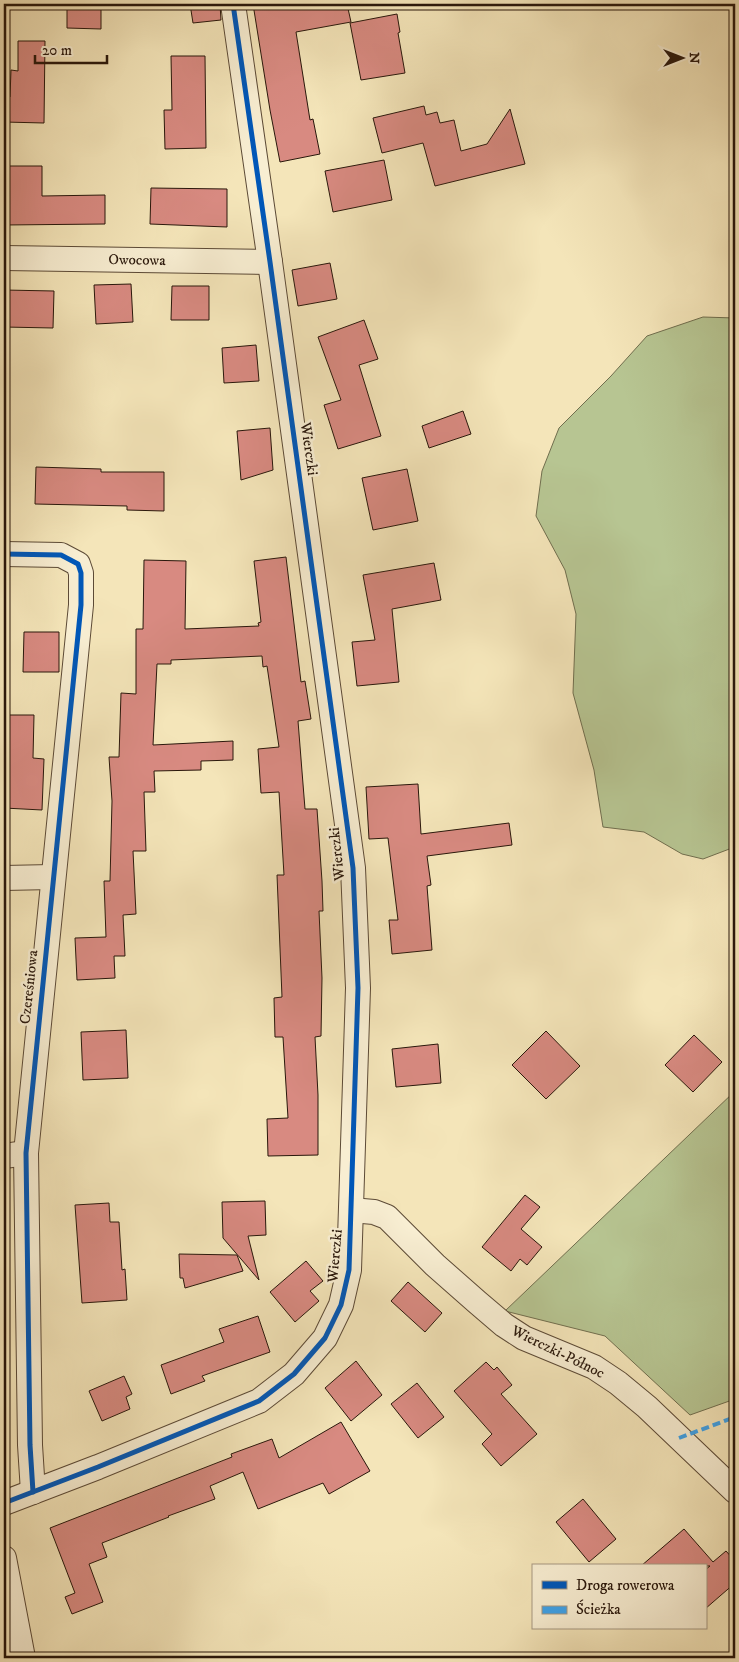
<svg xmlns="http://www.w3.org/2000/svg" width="739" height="1662" viewBox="0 0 739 1662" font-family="'IM FELL DW Pica',serif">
	<rect width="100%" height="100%" fill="#f4e5b9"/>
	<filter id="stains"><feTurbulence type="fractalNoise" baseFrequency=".004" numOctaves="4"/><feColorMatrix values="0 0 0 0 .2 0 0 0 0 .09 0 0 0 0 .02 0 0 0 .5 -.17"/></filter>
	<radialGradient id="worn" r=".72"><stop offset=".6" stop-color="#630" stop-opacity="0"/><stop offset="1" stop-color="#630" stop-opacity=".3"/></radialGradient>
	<g fill="#b7c592" stroke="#706e4e">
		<path d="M 703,317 L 735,318 L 735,841 L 732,848 L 703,859 L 682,854 L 644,832 L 603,827 L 594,770 L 573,693 L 576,614 L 565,570 L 536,516 L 542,471 L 559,428 L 611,376 L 647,336 Z"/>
		<path d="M 735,1091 L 735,1399 L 690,1415 L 605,1336 L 505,1311 Z"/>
	</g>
	<g fill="#d88a81" stroke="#29170b">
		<path d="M 67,4 L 101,4 L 101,29 L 67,28 Z"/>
		<path d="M 190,4 L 220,4 L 221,20 L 193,23 Z"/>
		<path d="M 253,4 L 347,4 L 351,22 L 296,32 L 310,120 L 313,119 L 320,154 L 280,162 L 270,110 Z"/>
		<path d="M 397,14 L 400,32 L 398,33 L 405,73 L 361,80 L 350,23 Z"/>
		<path d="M 18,41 L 45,41 L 44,123 L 4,122 L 4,97 L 10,97 L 11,70 L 18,71 Z"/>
		<path d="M 171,56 L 205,56 L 206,148 L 165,149 L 164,110 L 172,110 Z"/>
		<path d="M 424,106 L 426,115 L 437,112 L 440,123 L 454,120 L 461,151 L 487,144 L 510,109 L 525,164 L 435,186 L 423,143 L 382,153 L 373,118 Z"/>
		<path d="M 384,160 L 392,200 L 333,212 L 325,171 Z"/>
		<path d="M 4,166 L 42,166 L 42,196 L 105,195 L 105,224 L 4,225 Z"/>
		<path d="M 151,188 L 227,189 L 227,227 L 150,224 Z"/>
		<path d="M 330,263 L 337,299 L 298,306 L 292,270 Z"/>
		<path d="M 131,284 L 133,322 L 96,324 L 94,285 Z"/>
		<path d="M 172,286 L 209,286 L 209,320 L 171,320 Z"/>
		<path d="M 4,290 L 54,291 L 53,328 L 4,327 Z"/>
		<path d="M 364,320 L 378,359 L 359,365 L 381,436 L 338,449 L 324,405 L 341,400 L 318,337 Z"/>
		<path d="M 256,345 L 259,381 L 224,383 L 222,348 Z"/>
		<path d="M 463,411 L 471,434 L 429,448 L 422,426 Z"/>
		<path d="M 270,428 L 273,470 L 241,480 L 237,431 Z"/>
		<path d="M 36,467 L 101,469 L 101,472 L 164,472 L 164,511 L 127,510 L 127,506 L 35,504 Z"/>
		<path d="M 407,469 L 418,521 L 373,530 L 362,478 Z"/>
		<path d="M 286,557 L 301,682 L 305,681 L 311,719 L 298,721 L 305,809 L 317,809 L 322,881 L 323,911 L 319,911 L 322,978 L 321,1036 L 315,1037 L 318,1095 L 318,1155 L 268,1156 L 267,1119 L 288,1118 L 283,1037 L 275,1037 L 274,998 L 282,997 L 277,875 L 284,875 L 279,792 L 261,793 L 258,749 L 279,747 L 267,666 L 263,667 L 262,656 L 171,660 L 171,664 L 157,664 L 153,745 L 233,741 L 233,760 L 201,761 L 201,770 L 154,771 L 155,792 L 144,792 L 146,851 L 133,851 L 136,914 L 123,915 L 125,956 L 114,956 L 115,978 L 77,980 L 75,938 L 106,937 L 104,881 L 110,881 L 112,801 L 109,757 L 119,757 L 121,693 L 136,694 L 136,629 L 143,629 L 144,560 L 186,561 L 185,629 L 259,626 L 258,623 L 261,622 L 254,561 Z"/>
		<path d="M 434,563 L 441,600 L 392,609 L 399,682 L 357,686 L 352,642 L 375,640 L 363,575 Z"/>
		<path d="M 24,632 L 59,632 L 59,672 L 23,672 Z"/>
		<path d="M 4,715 L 34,715 L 33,758 L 44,759 L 42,810 L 4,808 Z"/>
		<path d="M 418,784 L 421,834 L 509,823 L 512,845 L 427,856 L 431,885 L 427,886 L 432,950 L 392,954 L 389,920 L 398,920 L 388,838 L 369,839 L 366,787 Z"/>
		<path d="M 126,1030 L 128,1078 L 83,1080 L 81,1032 Z"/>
		<path d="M 546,1031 L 580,1066 L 546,1099 L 512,1065 Z"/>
		<path d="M 694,1035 L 722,1062 L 693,1092 L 665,1065 Z"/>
		<path d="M 438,1044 L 441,1083 L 396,1087 L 392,1049 Z"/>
		<path d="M 525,1195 L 540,1207 L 521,1229 L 542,1247 L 527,1265 L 520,1259 L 511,1271 L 482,1247 Z"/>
		<path d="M 265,1201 L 266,1235 L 248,1236 L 259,1280 L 223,1238 L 222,1202 Z"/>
		<path d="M 109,1203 L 110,1222 L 119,1222 L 122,1270 L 125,1269 L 127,1300 L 82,1303 L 75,1205 Z"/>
		<path d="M 179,1254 L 237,1255 L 243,1271 L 185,1288 L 183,1278 L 180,1278 Z"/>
		<path d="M 306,1261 L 323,1281 L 310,1291 L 319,1301 L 295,1322 L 270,1292 Z"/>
		<path d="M 408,1282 L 442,1313 L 425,1332 L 391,1301 Z"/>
		<path d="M 258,1316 L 270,1352 L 202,1376 L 205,1381 L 171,1394 L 161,1365 L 224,1342 L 219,1329 Z"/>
		<path d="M 356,1361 L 382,1395 L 351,1421 L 325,1388 Z"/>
		<path d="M 486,1362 L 494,1370 L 497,1367 L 512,1385 L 501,1394 L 537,1434 L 501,1466 L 482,1444 L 492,1434 L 454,1391 Z"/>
		<path d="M 124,1376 L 132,1394 L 126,1397 L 130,1409 L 102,1421 L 89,1391 Z"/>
		<path d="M 417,1383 L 444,1417 L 418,1438 L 391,1404 Z"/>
		<path d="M 341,1422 L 370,1471 L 329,1494 L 323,1483 L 258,1509 L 243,1472 L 210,1486 L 215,1499 L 168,1516 L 169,1517 L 102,1543 L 107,1557 L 89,1564 L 103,1602 L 72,1614 L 65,1597 L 75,1593 L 50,1528 L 232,1457 L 231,1454 L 272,1439 L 279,1458 Z"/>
		<path d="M 583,1499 L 616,1539 L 589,1562 L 556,1522 Z"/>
		<path d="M 684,1529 L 713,1562 L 726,1551 L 735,1561 L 735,1583 L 705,1609 L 705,1570 L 710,1566 L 641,1566 Z"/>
	</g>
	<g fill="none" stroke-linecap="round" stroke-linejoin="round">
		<g stroke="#5c4a36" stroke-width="26">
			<g id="street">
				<path d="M 4,258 L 270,262"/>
				<path d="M 4,554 L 61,555 L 78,564 L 81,573 L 81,605 L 26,1153 L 30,1445 L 33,1492"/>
				<path d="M 4,878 L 52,877"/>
				<path d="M 4,1156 L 26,1153"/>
				<path d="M 351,1210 L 374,1212 L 387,1217 L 435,1265 L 477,1302 L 504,1325 L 524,1338 L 594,1367 L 618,1383 L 647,1407 L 735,1491"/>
				<path d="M 4,1503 L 98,1467 L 259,1401 L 294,1374 L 325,1338 L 341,1305 L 349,1270 L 358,988 L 353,868 L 270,262 L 233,4"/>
				<path d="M 4,1558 L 23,1658"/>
			</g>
		</g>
		<use href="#street" stroke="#f8eed2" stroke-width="24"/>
		<path stroke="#3ea2e9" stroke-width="4" stroke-dasharray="8 4" stroke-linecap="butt" d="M 679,1438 L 735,1417"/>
		<g stroke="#f8eed2" stroke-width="8">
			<g id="cycleway">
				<path d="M 4,554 L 61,555 L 78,564 L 81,573 L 81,605 L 26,1153 L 30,1445 L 33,1492"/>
				<path d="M 4,1503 L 98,1467 L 259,1401 L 294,1374 L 325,1338 L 341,1305 L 349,1270 L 358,988 L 353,868 L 270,262 L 233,4"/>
			</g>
		</g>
		<use href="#cycleway" stroke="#0057b8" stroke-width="5"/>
	</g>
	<g text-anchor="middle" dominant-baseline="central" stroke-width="5" stroke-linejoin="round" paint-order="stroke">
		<g font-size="15" fill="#29170b" stroke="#f8eed2">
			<text transform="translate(137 260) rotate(1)">Owocowa</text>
			<text transform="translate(309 449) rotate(82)">Wierczki</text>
			<text transform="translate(337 854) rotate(-96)">Wierczki</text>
			<text transform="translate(29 987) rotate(-84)">Czereśniowa</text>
			<text transform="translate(335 1256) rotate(-85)">Wierczki</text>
			<text transform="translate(558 1352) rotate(26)">Wierczki-Północ</text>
		</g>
	</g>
	<rect width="739" height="1662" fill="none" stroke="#f4e5b9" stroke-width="20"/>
	<rect x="5" y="5" width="729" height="1652" fill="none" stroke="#29170b" stroke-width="2.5"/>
	<rect x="10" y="10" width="719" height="1642" fill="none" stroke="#29170b"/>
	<rect x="532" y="1564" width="175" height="65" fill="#f8eed2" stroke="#a59882"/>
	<rect x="542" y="1581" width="25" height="8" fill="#0057b8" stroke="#a59882"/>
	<text x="576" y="1590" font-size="15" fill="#29170b">Droga rowerowa</text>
	<rect x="542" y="1606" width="25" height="8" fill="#3ea2e9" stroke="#a59882"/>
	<text x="576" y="1614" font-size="15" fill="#29170b">Ścieżka</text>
	<g transform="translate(682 58) rotate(90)" stroke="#f8eed2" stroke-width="4" paint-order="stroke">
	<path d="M0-4L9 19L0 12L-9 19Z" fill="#29170b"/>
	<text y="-8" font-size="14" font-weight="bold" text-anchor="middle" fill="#29170b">N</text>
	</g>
	<path d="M35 55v8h72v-8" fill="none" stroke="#29170b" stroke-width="2.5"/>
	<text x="42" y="55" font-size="15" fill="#29170b" stroke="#f8eed2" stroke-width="4" paint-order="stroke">20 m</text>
	<rect width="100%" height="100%" filter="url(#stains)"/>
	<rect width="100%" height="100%" fill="url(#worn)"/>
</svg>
